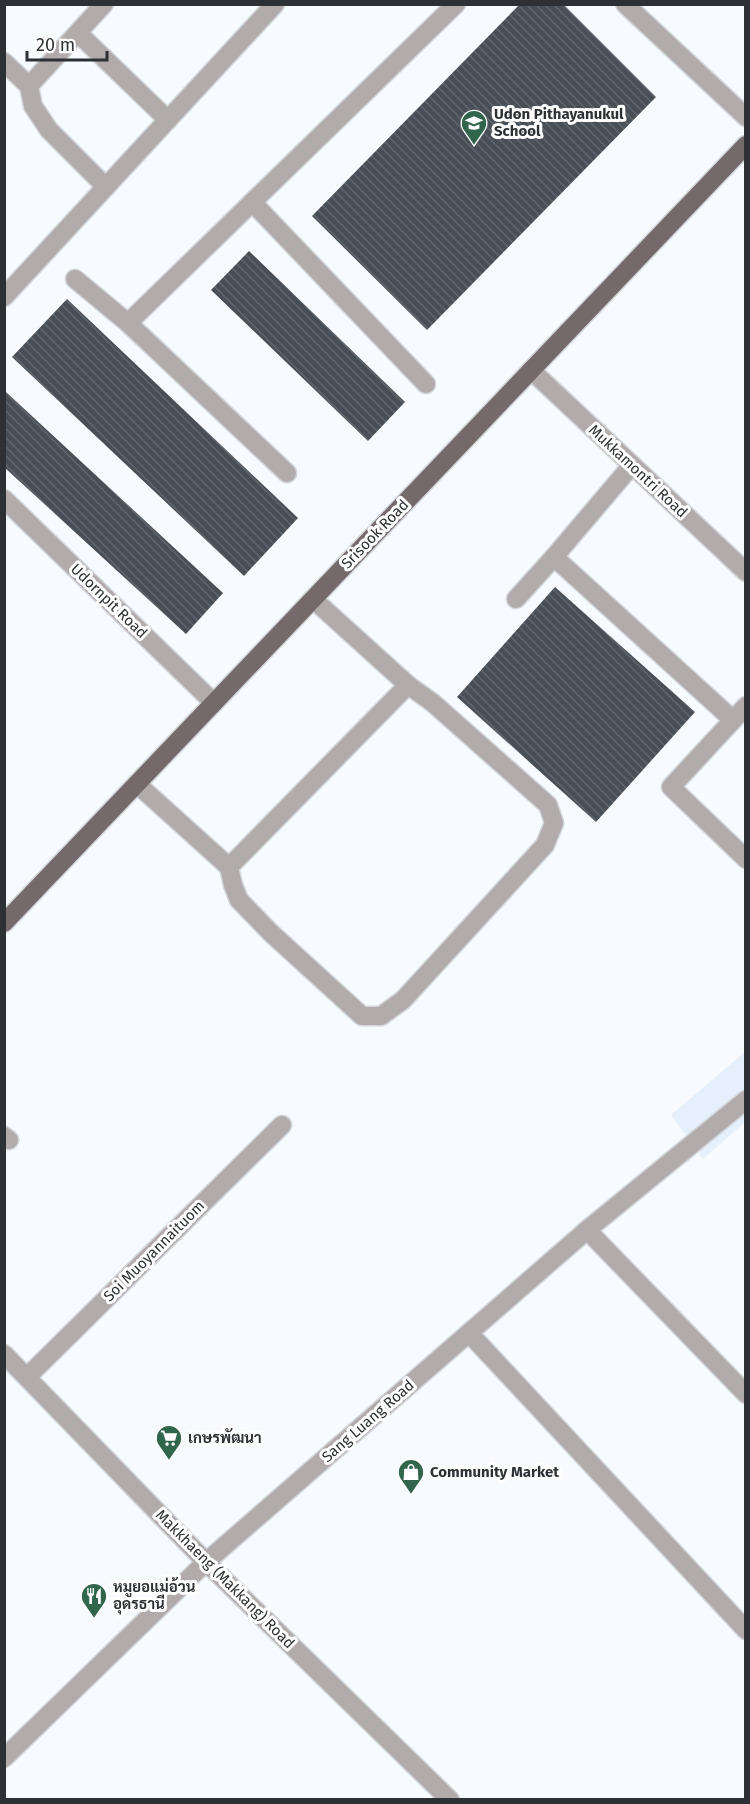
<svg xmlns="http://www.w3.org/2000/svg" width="750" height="1804" viewBox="0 0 750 1804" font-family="'Fira Sans',Sarabun,sans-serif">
	<defs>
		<pattern id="building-back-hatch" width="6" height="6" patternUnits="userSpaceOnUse" patternTransform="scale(1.5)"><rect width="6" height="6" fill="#484f57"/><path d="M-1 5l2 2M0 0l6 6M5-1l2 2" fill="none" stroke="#60666c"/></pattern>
	</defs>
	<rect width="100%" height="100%" fill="#f7fafe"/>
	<path fill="#e6f0fd" d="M 745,1052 L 745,1122 L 703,1159 L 671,1115 Z"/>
	<g fill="url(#building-back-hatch)">
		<path d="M 520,4 L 563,4 L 656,97 L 427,330 L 312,216 Z"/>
		<path d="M 249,251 L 405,402 L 368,441 L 211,290 Z"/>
		<path d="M 67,299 L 298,518 L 244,576 L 12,357 Z"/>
		<path d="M 6,392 L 223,593 L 186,634 L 4,467 L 4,394 Z"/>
		<path d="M 555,587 L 695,712 L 596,822 L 457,697 Z"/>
	</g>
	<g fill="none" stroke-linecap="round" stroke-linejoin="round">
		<g stroke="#d3d6da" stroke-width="21">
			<g id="minor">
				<path d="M 625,4 L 746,117"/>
				<path d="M 78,33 L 168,120"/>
				<path d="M 4,62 L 29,86 L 33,106 L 49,130 L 106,187"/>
				<path d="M 29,86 L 104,4"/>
				<path d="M 252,202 L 426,384"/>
				<path d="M 75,279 L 128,323"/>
				<path d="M 4,297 L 275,4"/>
				<path d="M 531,370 L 746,572"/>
				<path d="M 287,473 L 128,323 L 456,4"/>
				<path d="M 4,499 L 214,703"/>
				<path d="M 554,557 L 732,719"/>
				<path d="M 313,599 L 408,685"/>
				<path d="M 516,599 L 554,557 L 632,465"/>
				<path d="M 746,706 L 671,787 L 746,859"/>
				<path d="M 137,784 L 229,867 L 408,685 L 433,703 L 548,805 L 554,823 L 545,845 L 403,1000 L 381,1016 L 362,1016 L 271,933 L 239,900 L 233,885 L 229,867"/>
				<path d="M 4,1136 L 9,1140"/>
				<path d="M 587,1230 L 746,1394"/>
				<path d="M 469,1333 L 746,1630"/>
				<path d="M 4,1354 L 206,1562 L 450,1800"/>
				<path d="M 27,1377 L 282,1125"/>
				<path d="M 4,1758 L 206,1562 L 587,1230 L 746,1100"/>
			</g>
		</g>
		<g stroke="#d3d6da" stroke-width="21">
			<path id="major" d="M 4,923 L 746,145"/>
		</g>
		<use href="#minor" stroke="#b1abac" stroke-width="18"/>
		<use href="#major" stroke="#746a6c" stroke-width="18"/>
	</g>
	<defs>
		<g id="school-pin" transform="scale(1.35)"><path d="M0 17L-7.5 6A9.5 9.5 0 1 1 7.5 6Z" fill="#31664c" stroke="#fff"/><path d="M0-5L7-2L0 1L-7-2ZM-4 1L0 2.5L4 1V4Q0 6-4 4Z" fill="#fff"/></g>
		<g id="supermarket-pin" transform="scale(1.35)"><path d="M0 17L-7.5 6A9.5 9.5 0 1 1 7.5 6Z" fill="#31664c" stroke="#fff"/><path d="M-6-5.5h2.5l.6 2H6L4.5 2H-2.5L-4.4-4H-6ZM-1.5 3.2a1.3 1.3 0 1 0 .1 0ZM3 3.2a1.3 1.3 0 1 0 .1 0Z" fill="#fff"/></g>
		<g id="shop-pin" transform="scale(1.35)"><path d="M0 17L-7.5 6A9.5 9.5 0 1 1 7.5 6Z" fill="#31664c" stroke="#fff"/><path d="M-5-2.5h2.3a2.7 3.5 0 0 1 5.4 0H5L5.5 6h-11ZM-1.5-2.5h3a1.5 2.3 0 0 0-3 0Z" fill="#fff"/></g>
		<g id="restaurant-pin" transform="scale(1.35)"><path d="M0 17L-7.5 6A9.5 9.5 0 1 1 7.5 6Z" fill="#31664c" stroke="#fff"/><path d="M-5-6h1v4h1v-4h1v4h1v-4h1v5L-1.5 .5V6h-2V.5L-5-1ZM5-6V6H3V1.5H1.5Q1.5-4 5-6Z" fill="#fff"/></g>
	</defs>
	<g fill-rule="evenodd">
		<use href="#school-pin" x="474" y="123"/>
		<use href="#supermarket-pin" x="169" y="1438"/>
		<use href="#shop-pin" x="411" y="1472"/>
		<use href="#restaurant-pin" x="94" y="1596"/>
	</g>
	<g text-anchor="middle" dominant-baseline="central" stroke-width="6" stroke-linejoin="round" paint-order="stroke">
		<g font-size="15" font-weight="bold" fill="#2d3034" stroke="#fff" text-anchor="start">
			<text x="494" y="114">Udon Pithayanukul<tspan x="494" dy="17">School</tspan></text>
			<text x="188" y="1438">เกษรพัฒนา</text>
			<text x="430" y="1472">Community Market</text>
			<text x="113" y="1587">หมูยอแม่อ้วน<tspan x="113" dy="17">อุดรธานี</tspan></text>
		</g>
		<g font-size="15" fill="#2d3034" stroke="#fff">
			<text transform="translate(638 471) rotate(43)">Mukkamontri Road</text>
			<text transform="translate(375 534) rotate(-46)">Srisook Road</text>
			<text transform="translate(109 601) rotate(44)">Udornpit Road</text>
			<text transform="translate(154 1251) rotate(-45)">Soi Muoyannaituom</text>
			<text transform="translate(368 1421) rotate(-41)">Sang Luang Road</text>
			<text transform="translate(225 1579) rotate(45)">Makkhaeng (Makkang) Road</text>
		</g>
	</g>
	<rect width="750" height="1804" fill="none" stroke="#2d3034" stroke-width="12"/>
	<path d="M27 51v9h80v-9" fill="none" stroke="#2d3034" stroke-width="3"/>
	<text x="36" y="51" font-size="18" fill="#2d3034" stroke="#ffffff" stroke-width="4.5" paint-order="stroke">20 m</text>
</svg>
